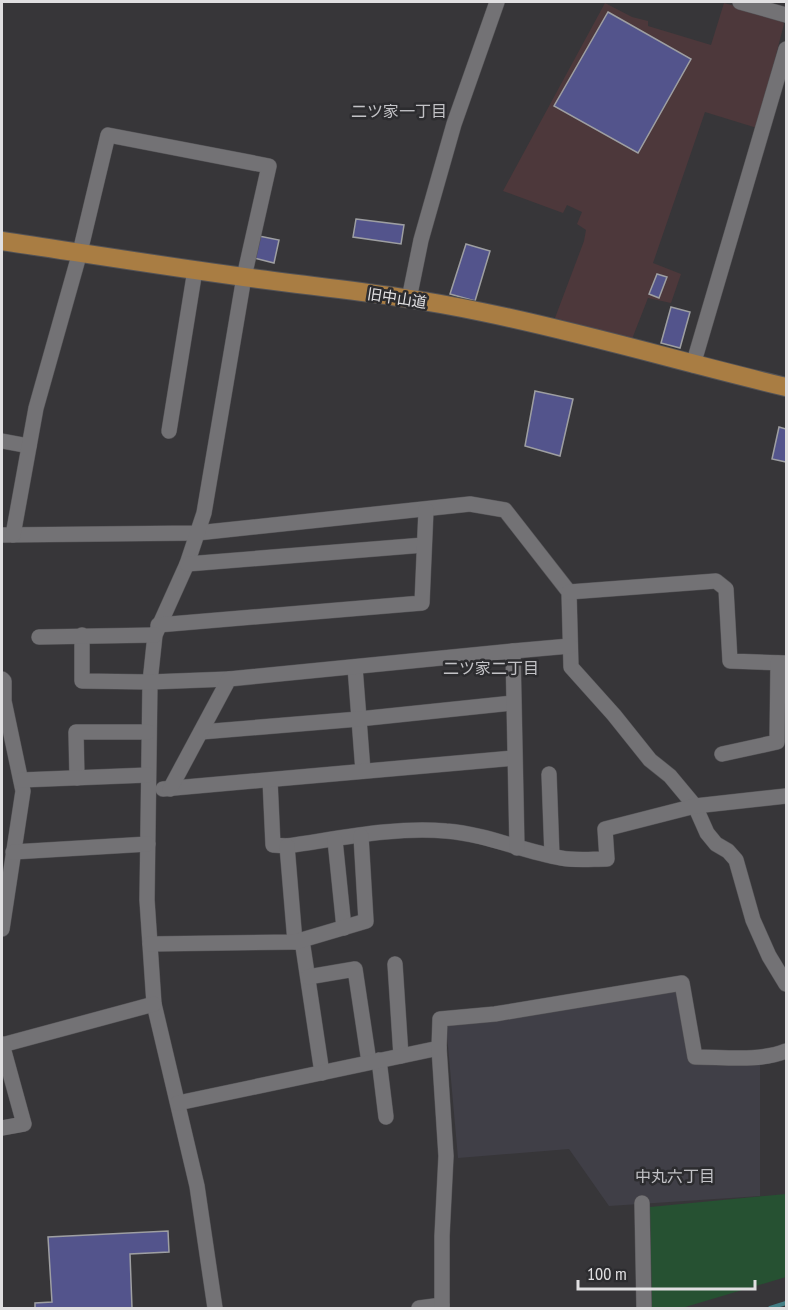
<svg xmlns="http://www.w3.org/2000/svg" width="788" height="1310" viewBox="0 0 788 1310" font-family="'PT Sans Narrow','Noto Sans JP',sans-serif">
	<rect width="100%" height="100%" fill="#373639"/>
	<path fill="#4d383b" d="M 605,3 L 632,17 L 648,21 L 648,26 L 711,45 L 724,3 L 781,19 L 784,24 L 757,128 L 705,112 L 653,263 L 681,274 L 671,303 L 648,298 L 632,339 L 555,318 L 584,241 L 586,230 L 577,224 L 582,212 L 567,205 L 563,213 L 503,191 Z"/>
	<path fill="#403f47" d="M 677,991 L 689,1063 L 760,1065 L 760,1196 L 609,1206 L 569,1149 L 458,1158 L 446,1024 Z"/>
	<path fill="#265132" d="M 786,1194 L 786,1277 L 682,1308 L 652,1308 L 650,1207 Z"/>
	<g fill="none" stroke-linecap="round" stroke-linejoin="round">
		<path stroke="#437e85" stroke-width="4" d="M 770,1308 L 786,1303"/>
	</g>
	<g fill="#53548c" stroke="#9e9fa2" stroke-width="1.5">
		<path d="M 608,12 L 691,59 L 638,153 L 554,106 Z"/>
		<path d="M 356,219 L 404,225 L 401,244 L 353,237 Z"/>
		<path d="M 259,236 L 279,240 L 274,263 L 254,258 Z"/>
		<path d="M 466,244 L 490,251 L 475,301 L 450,294 Z"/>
		<path d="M 657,274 L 667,277 L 659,298 L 649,294 Z"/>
		<path d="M 671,307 L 690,312 L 680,348 L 661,343 Z"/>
		<path d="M 535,391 L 573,399 L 560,456 L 525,446 Z"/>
		<path d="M 779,427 L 786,429 L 786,462 L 772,459 Z"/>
		<path d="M 168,1231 L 169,1252 L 130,1254 L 132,1308 L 35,1308 L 35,1303 L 52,1302 L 48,1237 Z"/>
	</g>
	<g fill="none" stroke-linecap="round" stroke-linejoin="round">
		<g stroke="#545356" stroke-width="16">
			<g id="minor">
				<path d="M 740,2 L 786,15"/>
				<path d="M 409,299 L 421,240 L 454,124 L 497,2"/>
				<path d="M 693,365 L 786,49"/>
				<path d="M 169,431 L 195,270"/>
				<path d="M 2,441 L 29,446"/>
				<path d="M 2,535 L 197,533 L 470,504 L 505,510 L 569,592 L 571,667 L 614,715 L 650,760 L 670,776 L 695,806 L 707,833 L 716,844 L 728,851 L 736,860 L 753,920 L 769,956 L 786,984"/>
				<path d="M 13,535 L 36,408 L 80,252 L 108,135 L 269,166 L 244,277 L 204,513 L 187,564 L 155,635 L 150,682 L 147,900 L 154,1004 L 197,1186 L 215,1308"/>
				<path d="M 187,564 L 424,545"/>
				<path d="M 569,592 L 716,581 L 726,589 L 730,661 L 786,663"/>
				<path d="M 158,625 L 422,603 L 426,510"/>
				<path d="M 82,635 L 82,681 L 150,682 L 229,679"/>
				<path d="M 39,637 L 155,635"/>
				<path d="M 513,651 L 570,646"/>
				<path d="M 355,667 L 363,771"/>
				<path d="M 2,679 L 4,681 L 4,701 L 23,791 L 2,929"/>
				<path d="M 201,732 L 359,719 L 513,703"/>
				<path d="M 722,754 L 777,742 L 778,663"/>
				<path d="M 549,774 L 552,856"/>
				<path d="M 77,778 L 76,732 L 148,732"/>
				<path d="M 21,780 L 148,775"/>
				<path d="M 270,780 L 273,845 L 287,846 C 337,839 396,826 446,831 C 486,834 522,851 561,858 C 576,861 592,859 607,859 L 605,829 L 695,806 L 786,796"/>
				<path d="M 163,789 L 514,758"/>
				<path d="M 170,789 L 229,679 L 513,651 L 517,848"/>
				<path d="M 335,840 L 344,928"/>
				<path d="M 287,846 L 295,942"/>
				<path d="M 13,852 L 148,844"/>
				<path d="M 302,940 L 322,1073"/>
				<path d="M 150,944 L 295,942 L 366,921 L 361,836"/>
				<path d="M 395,964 L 401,1056"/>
				<path d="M 308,977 L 355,969 L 369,1062"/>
				<path d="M 2,1045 L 154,1004"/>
				<path d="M 379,1060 L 386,1117"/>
				<path d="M 178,1103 L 439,1048"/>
				<path d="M 2,1128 L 24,1124 L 2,1044"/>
				<path d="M 642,1203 L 644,1308"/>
				<path d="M 419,1308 L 442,1305"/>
				<path d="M 442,1308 L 442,1236 L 446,1156 L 439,1048 L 440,1019 L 495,1014 L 682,983 L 695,1057 C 724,1057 759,1062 786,1051"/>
			</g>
		</g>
		<g stroke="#545356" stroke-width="20">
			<path id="major" d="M 2,241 C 82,253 163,266 244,277 C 323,288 404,295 482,312 C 585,333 685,363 786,387"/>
		</g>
		<use href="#minor" stroke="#737275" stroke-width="15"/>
		<use href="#major" stroke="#a97d43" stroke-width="18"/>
	</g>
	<g text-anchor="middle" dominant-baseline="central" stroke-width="5" stroke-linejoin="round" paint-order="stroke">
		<g font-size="15" fill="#e0dfe1" stroke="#2c2c2f">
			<text transform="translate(397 298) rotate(9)">旧中山道</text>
		</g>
		<g font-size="16" fill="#c2c2c6" stroke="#2c2c2f">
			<text x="399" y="111">二ツ家一丁目</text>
			<text x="491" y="668">二ツ家二丁目</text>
			<text x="675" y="1176">中丸六丁目</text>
		</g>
	</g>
	<rect width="788" height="1310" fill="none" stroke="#e0dfe1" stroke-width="6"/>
	<path d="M578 1280v9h177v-9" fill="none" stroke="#e0dfe1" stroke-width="3"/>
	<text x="587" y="1280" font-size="18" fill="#e0dfe1" stroke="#2c2c2f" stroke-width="4.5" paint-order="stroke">100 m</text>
</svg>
